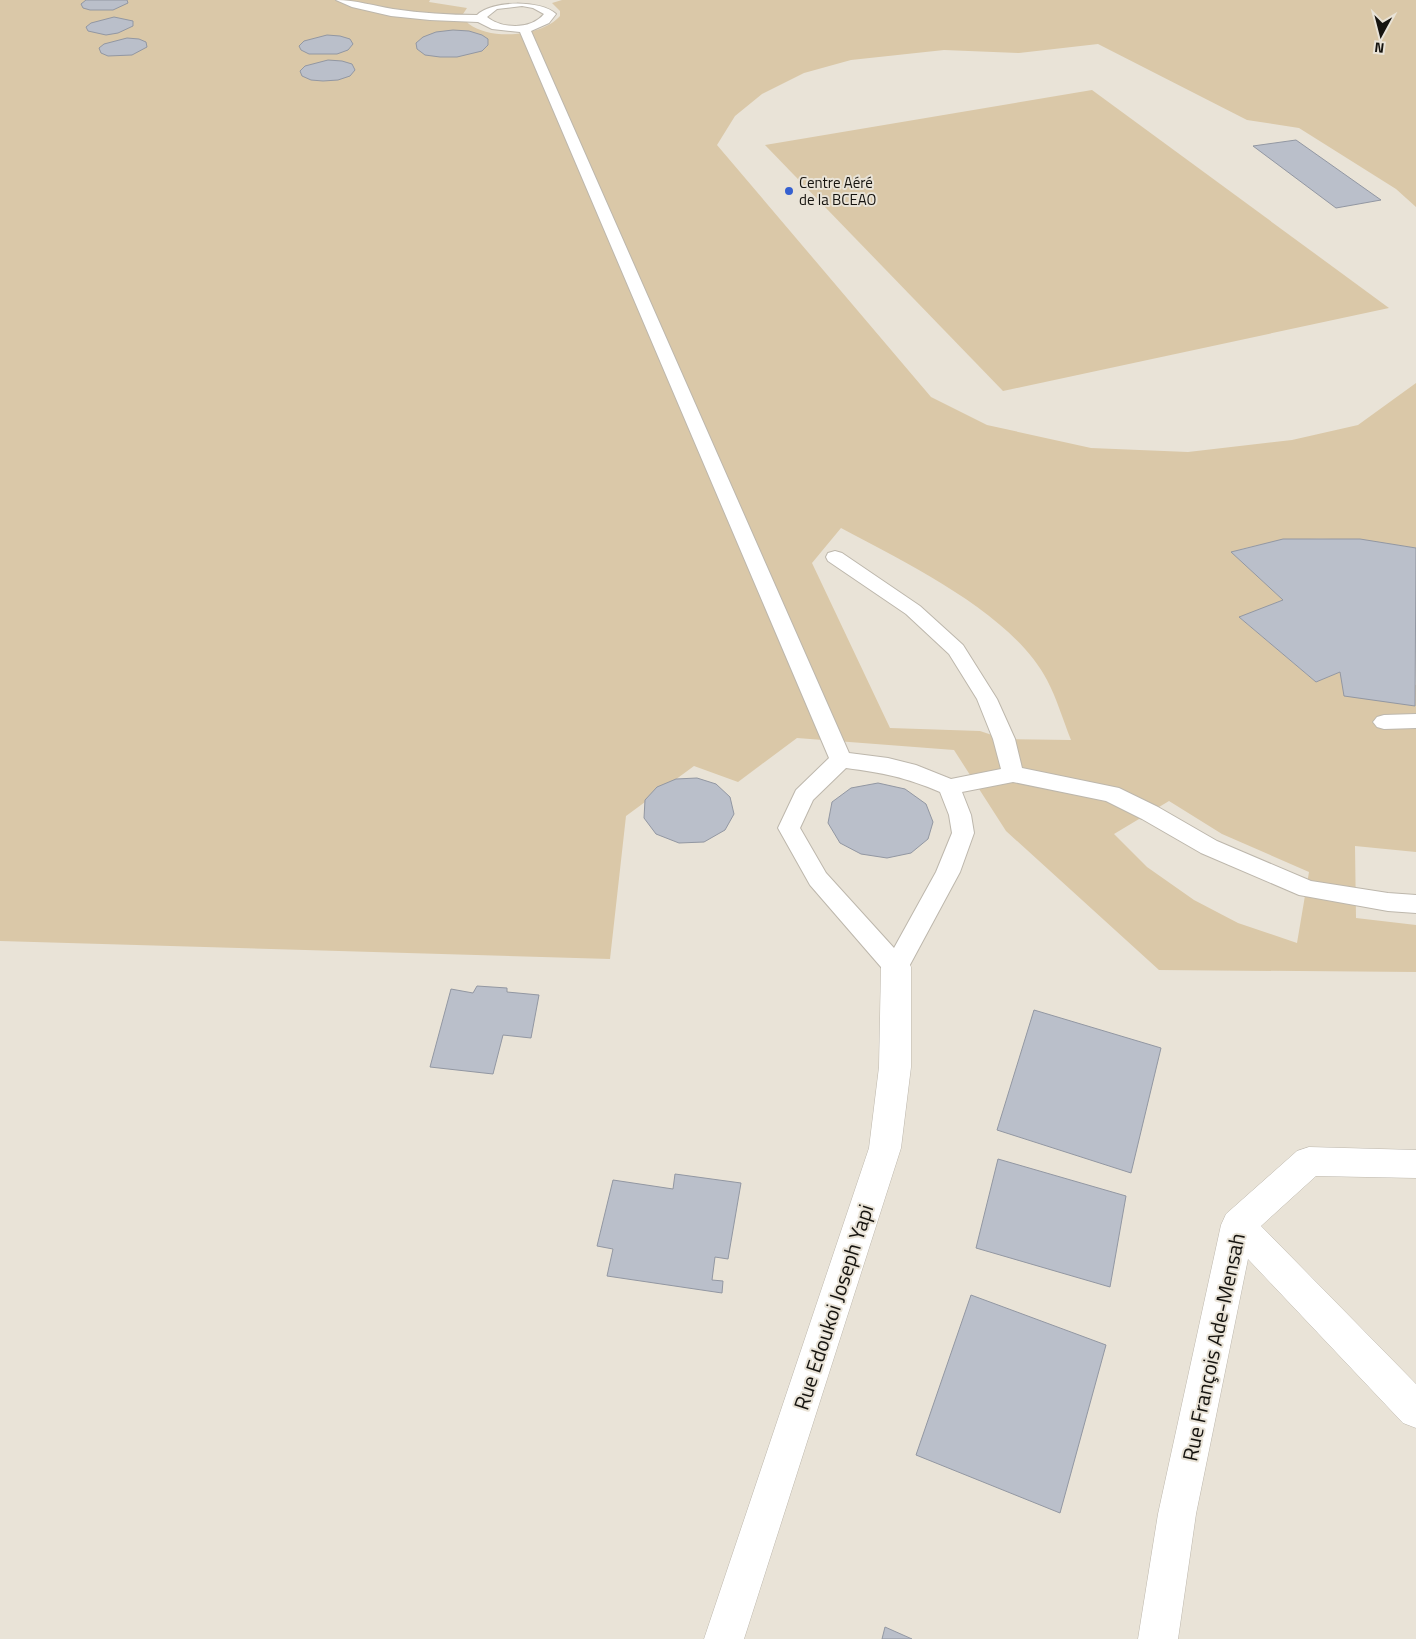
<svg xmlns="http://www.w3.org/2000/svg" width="1416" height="1639" viewBox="0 0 1416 1639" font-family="'Titillium Web',sans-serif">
	<rect width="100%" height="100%" fill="#e9e3d7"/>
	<g fill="#dac8a8" fill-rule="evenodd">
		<path d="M 0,0 L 430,0 L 429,2 L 467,8 L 463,14 C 465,17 466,22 469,24 C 491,41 543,36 560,16 L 560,11 L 552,3 L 562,0 L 1416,0 L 1416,207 L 1396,189 L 1299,128 L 1247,120 L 1098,44 L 1019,53 L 944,50 L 851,60 L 804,73 L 762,94 L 735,116 L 717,145 L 931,397 L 987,425 L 1091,448 L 1188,452 L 1292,440 L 1358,425 L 1416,383 L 1416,548 C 1354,538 1293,532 1232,552 L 1283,600 L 1240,618 L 1316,682 L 1340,672 L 1416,685 L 1416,852 L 1355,846 L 1356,918 L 1416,925 L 1416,972 L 1159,970 L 1006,831 L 954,750 L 797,738 L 738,782 L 694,766 L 626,816 L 610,959 L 0,941 ZM 841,528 C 905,562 1013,614 1047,680 C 1057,699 1063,720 1071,740 L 1004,739 L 980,731 L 890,728 L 812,563 ZM 1169,801 L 1222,834 L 1309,872 L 1297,943 L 1238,923 L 1194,900 L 1147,867 L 1114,834 Z"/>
		<path d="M 1092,90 L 1389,308 L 1003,391 L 765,145 Z"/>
	</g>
	<g fill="#babfca" stroke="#9297a2">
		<path d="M 86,0 L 127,0 L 128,3 L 113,10 L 90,10 L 83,8 L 81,4 Z"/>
		<path d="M 114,17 L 133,21 L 133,26 L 118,33 L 106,35 L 88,31 L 86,27 L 91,23 Z"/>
		<path d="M 453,30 L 469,31 L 482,35 L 488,39 L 488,45 L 482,51 L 457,57 L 440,57 L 425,55 L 417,49 L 416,43 L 423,37 L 436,32 Z"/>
		<path d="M 327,35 L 340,36 L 350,39 L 353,44 L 348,50 L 337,54 L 309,54 L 301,50 L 299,46 L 304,41 Z"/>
		<path d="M 127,38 L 139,39 L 146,42 L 147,47 L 132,55 L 108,56 L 101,53 L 99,48 L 104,44 Z"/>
		<path d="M 328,60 L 342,61 L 352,64 L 355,70 L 350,76 L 338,80 L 323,81 L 311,80 L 302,76 L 300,71 L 305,66 Z"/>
		<path d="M 1296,140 L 1381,200 L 1336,208 L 1253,146 Z"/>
		<path d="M 1283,539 L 1360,539 L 1416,548 L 1415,706 L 1344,696 L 1340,672 L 1316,682 L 1239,617 L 1283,600 L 1231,552 Z"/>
		<path d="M 697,778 L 716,784 L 730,797 L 734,814 L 725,830 L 704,842 L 679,843 L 656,834 L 644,818 L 645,800 L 657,787 L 676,779 Z"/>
		<path d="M 878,783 L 905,789 L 926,804 L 933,822 L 928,839 L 911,853 L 887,858 L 861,854 L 840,843 L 828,823 L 832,802 L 851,788 Z"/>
		<path d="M 477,986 L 507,988 L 507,992 L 539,995 L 531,1038 L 503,1035 L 493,1074 L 430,1067 L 451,989 L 473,993 Z"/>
		<path d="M 1034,1010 L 1161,1048 L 1131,1173 L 997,1130 Z"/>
		<path d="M 998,1159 L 1126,1196 L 1110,1287 L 976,1248 Z"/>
		<path d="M 675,1174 L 741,1183 L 728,1259 L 715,1257 L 712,1280 L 723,1281 L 722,1293 L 607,1276 L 613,1249 L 597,1246 L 613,1180 L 673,1189 Z"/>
		<path d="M 971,1295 L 1106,1345 L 1060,1513 L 916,1455 Z"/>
		<path d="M 885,1627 L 912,1639 L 882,1639 Z"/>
	</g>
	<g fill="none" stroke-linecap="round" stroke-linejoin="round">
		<g stroke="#bdb7ac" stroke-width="2">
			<g id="service">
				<path d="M 336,0 C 356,0 374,6 393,9 C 421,13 449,15 477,15 C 492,0 541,0 556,14 L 549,23 L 531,31 L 849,753 L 888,758 L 916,765 L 951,779 L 1001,769 L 993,739 L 977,699 L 949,654 L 906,614 L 828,561 L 826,557 L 828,553 L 835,551 L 842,553 L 920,606 L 963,645 L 997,699 L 1015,739 L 1022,768 L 1119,788 L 1158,807 L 1217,841 L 1311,881 L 1388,893 L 1416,895 L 1416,913 L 1388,911 L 1299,895 L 1201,853 L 1142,819 L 1106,801 L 1013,782 L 962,792 L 971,815 L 974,833 L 960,872 L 905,974 L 896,977 L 887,974 L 810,885 L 778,828 L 796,790 L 829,758 L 520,32 L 492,29 L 478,22 L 430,20 L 391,16 L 352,7 ZM 522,6 L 533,8 L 544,14 C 531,30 502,29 487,17 L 497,9 ZM 846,768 C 883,773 905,777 940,792 L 949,815 L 952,833 L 936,872 L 894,948 L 826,873 L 800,828 L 813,800 Z"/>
				<path d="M 1416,714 L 1416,728 L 1384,729 L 1377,727 L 1373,722 L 1377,717 L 1384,715 Z"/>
			</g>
		</g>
		<g stroke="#bdb7ac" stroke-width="1">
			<g id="minor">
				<path d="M 896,955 L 907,959 L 911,967 L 911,1067 L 901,1148 L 744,1639 L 704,1639 L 869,1148 L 879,1067 L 881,967 L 885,959 Z"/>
				<path d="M 1309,1147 L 1416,1150 L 1416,1178 L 1316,1176 L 1261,1226 L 1416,1384 L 1416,1428 L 1403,1423 L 1248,1259 L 1196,1514 L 1178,1639 L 1138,1639 L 1158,1514 L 1221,1225 L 1226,1214 L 1297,1151 Z"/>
			</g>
		</g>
		<use href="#service" fill="#fff" fill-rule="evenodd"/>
		<use href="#minor" fill="#fff" fill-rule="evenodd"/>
	</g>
	<circle fill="#3560d0" stroke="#e9e3d7" stroke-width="2" cx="789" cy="191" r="5"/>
	<g text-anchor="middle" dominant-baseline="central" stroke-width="4" stroke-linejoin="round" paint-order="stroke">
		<g font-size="15" fill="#15130f" stroke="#e9e3d7" text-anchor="start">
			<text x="799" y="182">Centre Aéré<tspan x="799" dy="17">de la BCEAO</tspan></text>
		</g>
		<g font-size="21" fill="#15130f" stroke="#e9e3d7">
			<text transform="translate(833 1307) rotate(-72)">Rue Edoukoi Joseph Yapi</text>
			<text transform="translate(1213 1347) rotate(-78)">Rue François Ade-Mensah</text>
		</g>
	</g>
	<g transform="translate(1381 35) rotate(187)" stroke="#e9e3d7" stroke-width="4" paint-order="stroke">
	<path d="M0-4L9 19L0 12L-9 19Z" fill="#15130f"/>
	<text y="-8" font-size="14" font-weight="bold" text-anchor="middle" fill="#15130f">N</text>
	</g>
</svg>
